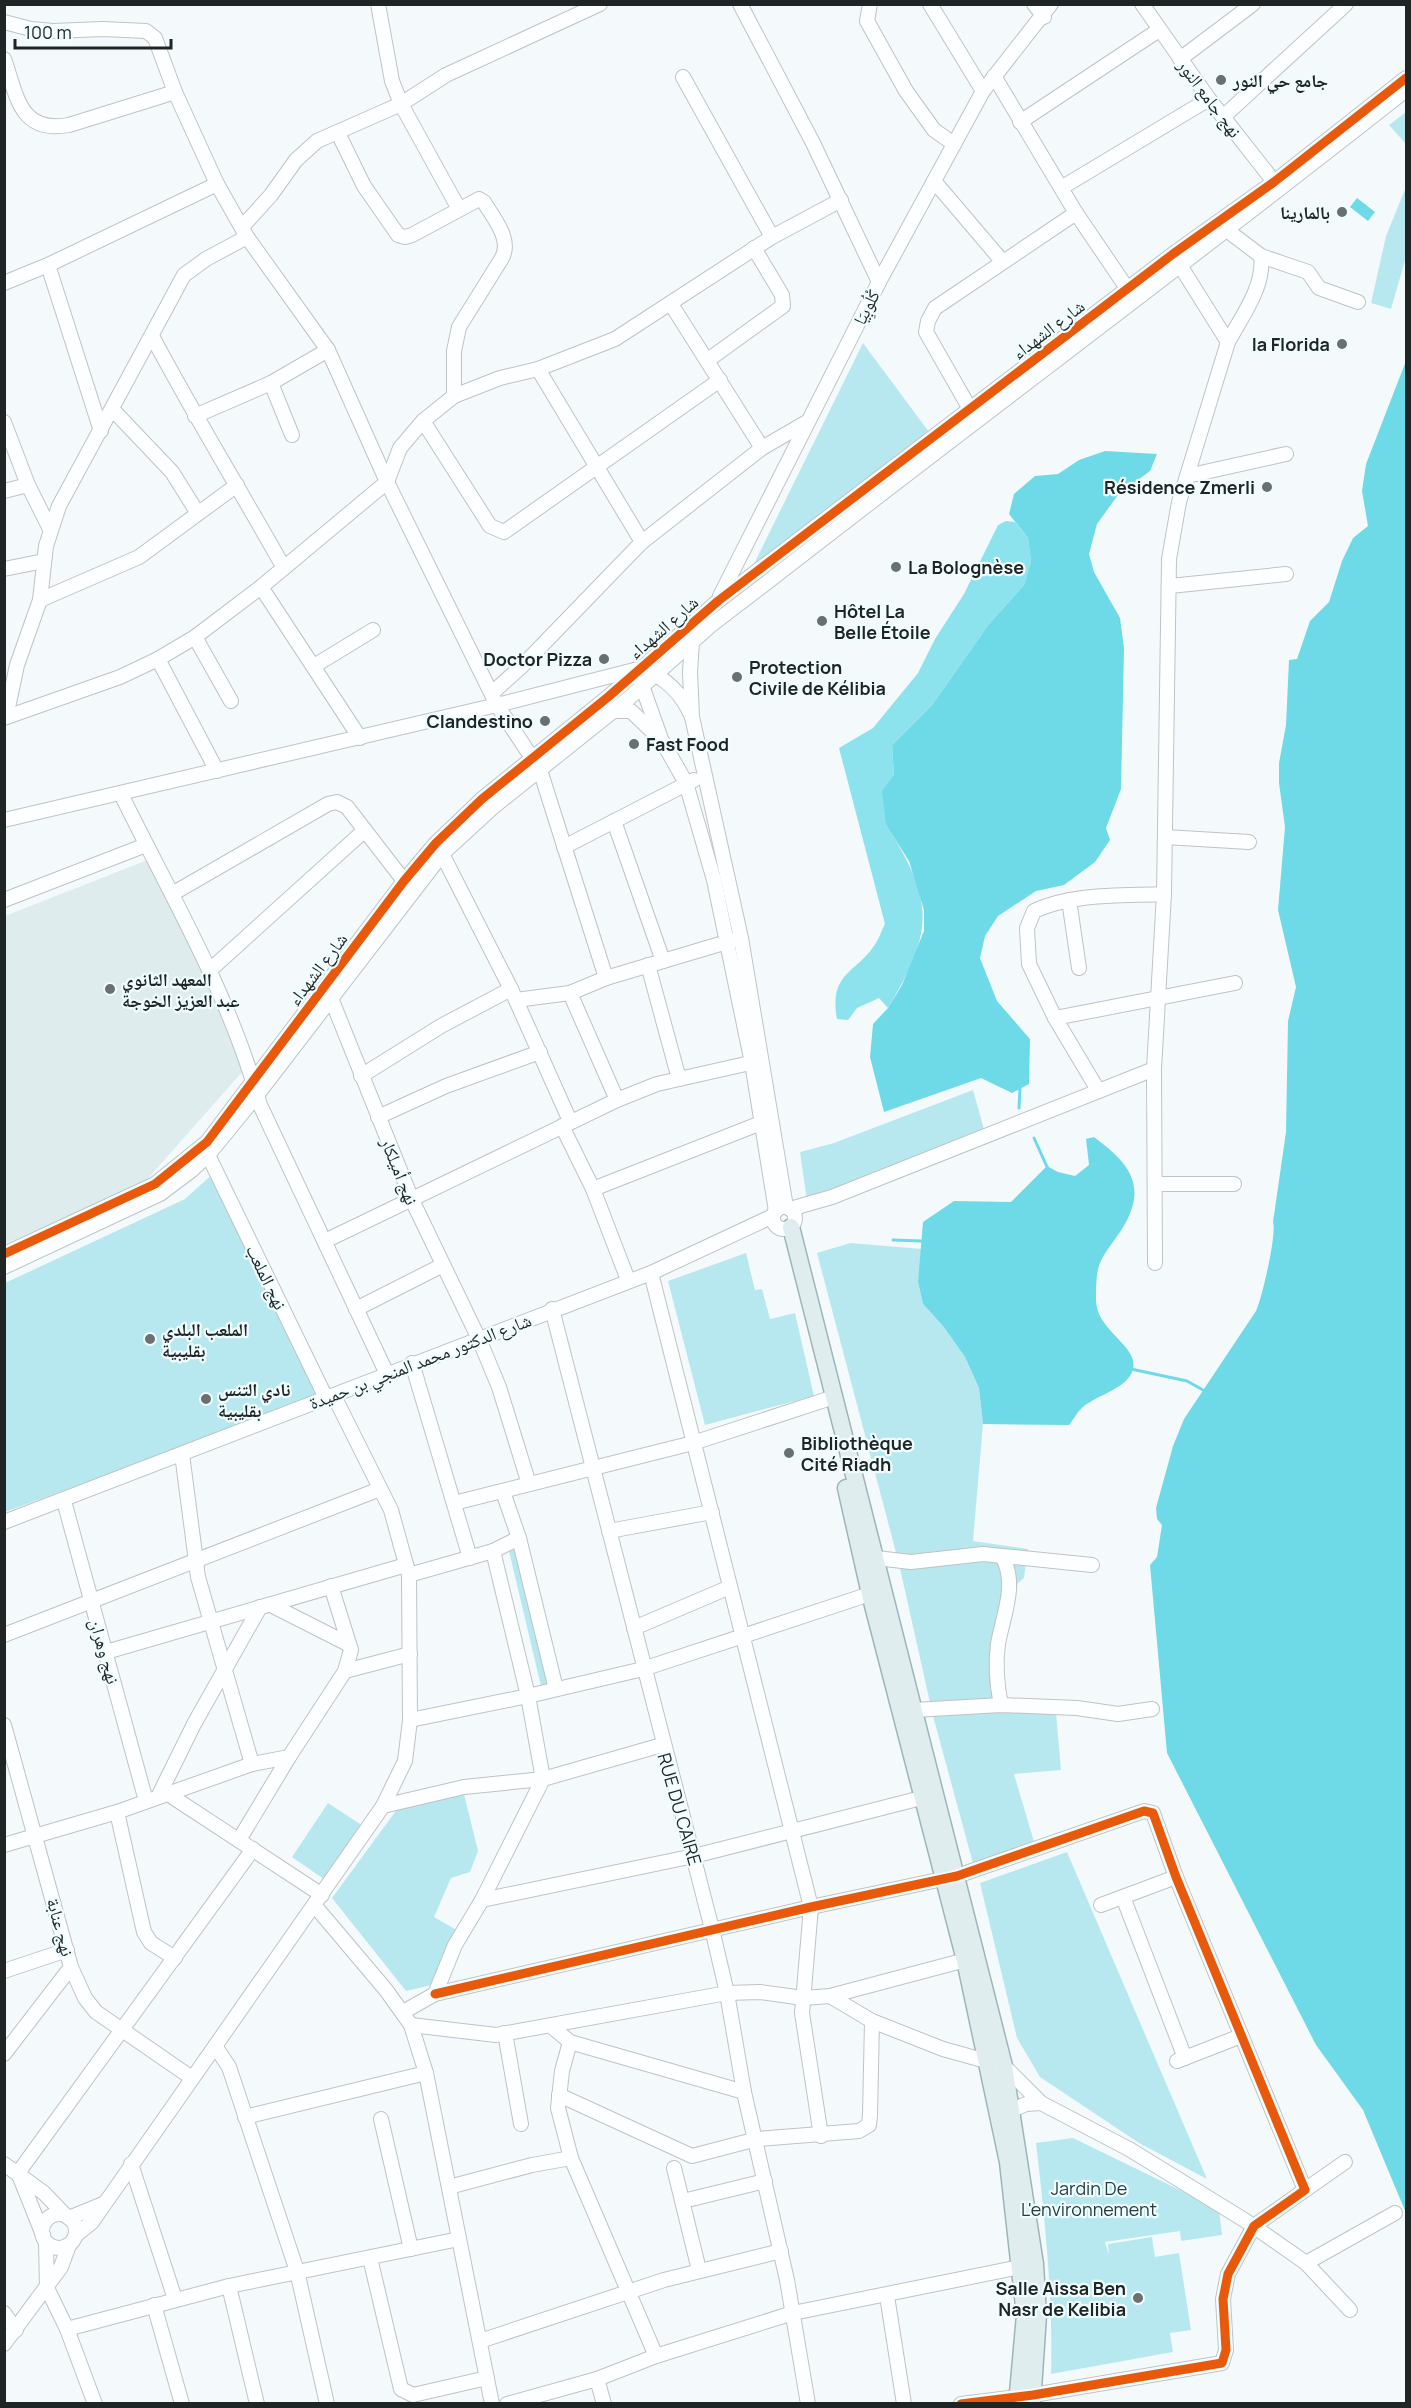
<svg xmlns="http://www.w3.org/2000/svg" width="1411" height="2408" viewBox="0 0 1411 2408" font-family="Manrope,'Noto Naskh Arabic',sans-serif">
	<rect width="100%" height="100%" fill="#f4fafc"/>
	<path fill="#deecee" d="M 150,859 L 251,1062 L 143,1184 L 5,1244 L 5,916 Z"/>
	<g fill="#b8e8ef">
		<path d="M 1406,112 L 1406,144 L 1389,125 Z"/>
		<path d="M 1406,187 L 1406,257 L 1391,309 L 1371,303 L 1386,236 Z"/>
		<path d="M 863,343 L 932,436 L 746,580 Z"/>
		<path d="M 973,1090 L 985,1133 L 807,1201 L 800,1152 L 834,1143 Z"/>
		<path d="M 216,1171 L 322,1396 L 5,1512 L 5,1283 L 185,1199 Z"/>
		<path d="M 850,1243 L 922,1249 L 918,1282 L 923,1304 L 943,1326 L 965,1357 L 979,1388 L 983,1424 L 973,1541 L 1028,1549 L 1024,1578 L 1004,1595 L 1002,1708 L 1056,1712 L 1061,1770 L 1014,1774 L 1035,1845 L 974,1867 L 933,1716 L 899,1564 L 817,1253 Z"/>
		<path d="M 746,1253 L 755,1290 L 762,1289 L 770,1319 L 795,1313 L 814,1396 L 705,1425 L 668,1281 Z"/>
		<path d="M 524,1548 L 559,1681 L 541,1686 L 509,1551 Z"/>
		<path d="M 464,1794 L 478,1851 L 470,1872 L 451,1878 L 434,1917 L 460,1932 L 436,1984 L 406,1991 L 332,1898 L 398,1808 Z"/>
		<path d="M 328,1803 L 366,1828 L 328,1882 L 292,1857 Z"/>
		<path d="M 1067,1852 L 1207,2179 L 1139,2143 L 1040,2077 L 1017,2038 L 980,1883 Z"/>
		<path d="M 1073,2138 L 1219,2209 L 1222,2235 L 1181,2241 L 1180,2231 L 1105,2242 L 1109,2255 L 1108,2244 L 1152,2237 L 1155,2257 L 1179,2253 L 1191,2330 L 1170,2333 L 1173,2352 L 1051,2374 C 1053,2296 1045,2220 1036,2143 Z"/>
	</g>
	<path fill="#8de3ed" d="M 1006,521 L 1015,522 L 1028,538 L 1031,562 L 1024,585 L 989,624 L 932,705 L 892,745 L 894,775 L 886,825 C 935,901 934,931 888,1008 L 879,998 L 857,1008 L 848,1020 L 837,1019 C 828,971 859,973 877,941 C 880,936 882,929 885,924 L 839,748 L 873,728 L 918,673 L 935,639 L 964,594 L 998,525 Z"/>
	<g fill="#6edae7">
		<path d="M 1357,198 L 1375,212 L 1368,221 L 1350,207 Z"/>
		<path d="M 1406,361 L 1406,2213 L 1363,2110 L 1316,2045 L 1167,1753 L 1150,1565 L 1157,1557 L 1162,1525 L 1157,1519 L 1156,1508 L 1173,1446 L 1184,1419 L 1256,1311 C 1262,1298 1277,1234 1273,1222 L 1286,1132 L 1288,1021 L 1296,987 L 1278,910 L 1285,827 L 1279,783 L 1279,763 L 1286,725 L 1289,660 L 1297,659 L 1310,621 L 1329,602 L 1342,561 L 1353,538 L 1368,526 L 1362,491 L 1366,464 Z"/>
		<path d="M 1105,451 L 1157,454 L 1150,471 L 1118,495 L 1097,524 L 1089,554 L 1094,572 L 1120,618 L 1124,648 L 1121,789 L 1106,828 L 1110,840 L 1095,862 L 1064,885 L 1036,891 L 998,916 L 985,936 L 980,958 L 997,1001 L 1030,1039 L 1029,1084 L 1012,1093 L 981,1078 L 884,1112 L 870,1057 L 873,1024 L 888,1008 L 902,985 L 924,931 L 924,910 L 909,861 L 886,825 L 882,791 L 894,775 L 892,745 L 932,705 L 989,624 L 1024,585 L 1031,562 L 1028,538 L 1009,514 L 1014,494 L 1035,476 L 1058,474 L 1079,460 Z"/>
		<path d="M 1094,1137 C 1126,1161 1148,1183 1125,1224 C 1118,1237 1106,1249 1100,1263 C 1096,1272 1096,1289 1096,1299 C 1095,1330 1139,1346 1133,1369 C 1128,1390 1093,1395 1080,1410 C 1076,1414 1073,1420 1069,1425 L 983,1424 L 979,1388 L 965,1357 L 943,1326 L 923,1304 L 918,1282 L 923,1222 L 954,1201 L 1011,1202 L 1047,1166 L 1058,1172 L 1075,1176 L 1089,1165 L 1086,1139 Z"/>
	</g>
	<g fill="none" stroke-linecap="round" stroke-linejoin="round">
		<g stroke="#6edae7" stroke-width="3">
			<path d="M 1019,1108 L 1020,1089"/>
			<path d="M 1034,1138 L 1048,1169"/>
			<path d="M 893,1240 L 921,1241"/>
			<path d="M 1131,1369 L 1187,1381 L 1203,1390"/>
		</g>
		<g stroke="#bec3c4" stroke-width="16">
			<g id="minor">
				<path d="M 378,4 L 392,81 L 401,104 L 459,209"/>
				<path d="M 740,4 L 813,143 L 879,282"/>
				<path d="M 870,4 L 867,21 L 906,91 L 934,130 L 954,144"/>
				<path d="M 930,4 L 983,91"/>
				<path d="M 1034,4 L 1044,17"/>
				<path d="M 1142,4 L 1209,99 L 1279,188"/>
				<path d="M 4,22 L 31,29 L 53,31 L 103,29 L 146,31 L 155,38 L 175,92 L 217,184 L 247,237 L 328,350 L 387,482 L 497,705 L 540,770 L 606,978"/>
				<path d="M 4,59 C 17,95 19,134 69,125 L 175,92"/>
				<path d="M 1180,59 L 1253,4"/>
				<path d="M 994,76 L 1076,213 L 1133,297"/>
				<path d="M 683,77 L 772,237"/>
				<path d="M 1223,117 L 1346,4"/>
				<path d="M 1020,122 L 1159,30"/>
				<path d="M 338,133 L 364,186 L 398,235 L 405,237 L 412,235 L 479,199 L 484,202 C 494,219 512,239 502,258 L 459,327 L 454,351 L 454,396"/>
				<path d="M 934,181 L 1002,261"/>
				<path d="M 1061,188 L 1209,99"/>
				<path d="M 242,227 L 271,195 L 296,160 L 317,141 L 401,104 L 446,75 L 600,4"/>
				<path d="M 1228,231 L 1261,256 L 1308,272 L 1319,288 L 1358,302"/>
				<path d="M 48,265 L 101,431"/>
				<path d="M 4,283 L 48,265 L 217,184"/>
				<path d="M 671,304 L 762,448"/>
				<path d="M 152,336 C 194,415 240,490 284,568"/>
				<path d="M 1228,342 C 1242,316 1265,286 1261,256"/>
				<path d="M 708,360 L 783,306 L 782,295 L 754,248"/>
				<path d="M 538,369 L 642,542"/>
				<path d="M 271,383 L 292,435"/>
				<path d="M 970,409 L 926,332 L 928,321 L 935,308 L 1076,213"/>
				<path d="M 113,410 L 172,472 L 197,512"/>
				<path d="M 195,416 L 271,383 L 328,350"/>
				<path d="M 423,421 L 490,526 L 504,532 L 720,380"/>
				<path d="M 4,422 L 28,485 L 50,529"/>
				<path d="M 1187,476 L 1286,454"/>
				<path d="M 4,491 L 28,485"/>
				<path d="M 4,569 L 44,561"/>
				<path d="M 1170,586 L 1286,574"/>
				<path d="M 261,587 L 360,738"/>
				<path d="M 720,596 L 879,282 L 983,91 L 1051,4"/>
				<path d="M 40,600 L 139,557 L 237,485"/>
				<path d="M 195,637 L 231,701"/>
				<path d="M 692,642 L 690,672 L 692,717 L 741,938 L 786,1207"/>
				<path d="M 158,659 L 217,771"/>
				<path d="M 314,666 L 373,630"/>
				<path d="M 640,680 L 661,739 L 686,783 L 714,880 L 752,1063 L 776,1211"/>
				<path d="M 492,693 L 522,666 L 642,542 L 762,448 L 807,422"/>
				<path d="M 614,711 L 631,711 L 659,738"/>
				<path d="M 6,717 L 17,665 L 40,600 L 46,546 L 59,506 L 184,275 L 206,259 L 247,237"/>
				<path d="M 4,718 L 120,677 L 158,659 L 195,637 L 261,587 L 387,482 L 400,448 L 423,421 L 454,396 L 500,378 L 538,369 L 615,339 L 772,237 L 841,200"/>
				<path d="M 121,794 C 171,896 230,995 260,1105 L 387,1374"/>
				<path d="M 4,820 L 497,705 L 642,668 C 666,678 682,693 692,717"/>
				<path d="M 614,821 L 663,961"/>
				<path d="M 1165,837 L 1249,842"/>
				<path d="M 564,847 L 694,780"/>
				<path d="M 439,848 L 511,989 L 570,1121"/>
				<path d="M 172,894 L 328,804 L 337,802 L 347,807 L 408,886"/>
				<path d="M 4,900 L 146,845"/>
				<path d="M 1069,900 L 1079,968"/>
				<path d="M 648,965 L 679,1079"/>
				<path d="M 210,970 L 365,830"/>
				<path d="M 570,993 L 617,1100"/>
				<path d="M 331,998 L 412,1200 L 479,1339 L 499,1387 L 529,1484"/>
				<path d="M 516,1000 L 570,993 L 606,978 L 737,939"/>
				<path d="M 1055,1018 L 1235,983"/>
				<path d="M 1154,1069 L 1155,1263"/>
				<path d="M 361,1076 L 441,1026 L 511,989"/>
				<path d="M 1098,1090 L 1055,1018 L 1029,964 L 1027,928 L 1034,911 C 1073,893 1121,896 1164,894"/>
				<path d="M 378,1117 L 446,1086 L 540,1052"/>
				<path d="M 562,1126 L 593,1189 L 628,1280"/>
				<path d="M 208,1155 L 326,1398"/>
				<path d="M 1155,1184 L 1234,1184"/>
				<path d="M 593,1189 L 761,1123"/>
				<circle cx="784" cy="1218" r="11"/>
				<path d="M 790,1209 L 832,1197 L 1154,1069 L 1164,894 L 1169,559 L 1179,502 L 1228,342 L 1176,259"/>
				<path d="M 325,1241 L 617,1100 L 657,1084 L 759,1061"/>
				<path d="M 4,1254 L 155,1184 L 207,1142 L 404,881 L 436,843 L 482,799 L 608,697 L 718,601 L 1173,254 L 1274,182 L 1406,78"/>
				<path d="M 4,1267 L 160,1194 L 192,1170 L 208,1155 L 257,1095 L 443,853 L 492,808 L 627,700 L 710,626 L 765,584 C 978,418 1195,257 1406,90"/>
				<path d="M 651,1273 L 811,1907 L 802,2013 L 821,2136"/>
				<path d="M 356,1309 L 443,1265"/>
				<path d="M 552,1309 L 712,1929 L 727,1993 L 744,2092 L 787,2280 L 808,2404"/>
				<path d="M 412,1363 L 470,1558"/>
				<path d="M 182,1454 L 198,1577 L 252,1764"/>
				<path d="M 503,1492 L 519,1538 L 556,1689"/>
				<path d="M 64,1501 L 146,1801"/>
				<path d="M 454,1503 L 693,1443 L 834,1397"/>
				<path d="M 4,1522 L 651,1273 L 773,1216"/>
				<path d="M 609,1531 L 712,1512"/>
				<path d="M 876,1558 L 911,1562 L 983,1554 L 1092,1565"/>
				<path d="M 409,1575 L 493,1551 L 519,1538"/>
				<path d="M 271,1605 L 348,1644"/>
				<path d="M 634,1628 L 730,1587"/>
				<path d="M 4,1635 L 380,1489"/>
				<path d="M 106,1652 L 406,1565"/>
				<path d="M 345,1671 L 410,1654"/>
				<path d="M 1001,1705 C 997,1685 995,1665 998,1644 C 1003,1615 1018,1584 1002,1556"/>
				<path d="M 914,1710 L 1001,1705 L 1077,1708 L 1118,1714 L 1152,1709"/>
				<path d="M 410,1720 L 528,1696 L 643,1669 L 879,1591"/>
				<path d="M 4,1725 L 71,1967 L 85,1998 L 96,2012 L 192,2078"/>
				<path d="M 168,1794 L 322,1895"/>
				<path d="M 158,1797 L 194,1724 L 260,1607"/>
				<path d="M 383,1806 L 464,1787 L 543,1779 L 662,1745"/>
				<path d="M 117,1812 L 144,1932 L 151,1943 L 175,1958"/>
				<path d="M 239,1840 L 289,1757"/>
				<path d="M 4,1845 L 117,1812 L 252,1764 L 289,1757 L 345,1671 L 351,1650 L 331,1586"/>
				<path d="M 1123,1897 L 1185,2058"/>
				<path d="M 482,1900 L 694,1856 L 933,1795"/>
				<path d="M 1101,1905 L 1176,1877"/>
				<path d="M 315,1906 L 386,1990 L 411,2025 L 426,2073 L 492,2404"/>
				<path d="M 4,1971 L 67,1950"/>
				<path d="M 435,1994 L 811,1907 L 957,1876 L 1144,1811 L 1153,1813 L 1176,1877 L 1305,2190 L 1254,2226 L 1228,2274 L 1223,2299 L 1226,2350 L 1222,2363 L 1033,2395 L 961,2404"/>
				<path d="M 830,1996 L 872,2021 L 943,2049 L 1004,2066 L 1041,2103 L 1129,2149 L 1246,2221 L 1306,2263 L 1350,2310"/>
				<path d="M 403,2012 L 435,1994 L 455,1945 L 482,1900 L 543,1779 L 528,1696 L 493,1551"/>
				<path d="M 411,2025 L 496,2035 L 727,1993 L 760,1992 L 803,1998 L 830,1996 L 973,1958"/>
				<path d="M 551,2026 L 570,2042 L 744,2092"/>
				<path d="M 505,2033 L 521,2124"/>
				<path d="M 570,2042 L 562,2071 L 558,2108 L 571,2158 L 656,2356"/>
				<path d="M 215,2046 L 229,2067 L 297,2271 L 327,2404"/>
				<path d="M 4,2054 L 71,1967"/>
				<path d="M 1177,2061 L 1241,2036"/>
				<path d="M 559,2095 L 692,2156 L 757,2139 L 859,2131 L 869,2125 L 870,2115 L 872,2021"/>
				<path d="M 1012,2110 L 1026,2104 L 1041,2103"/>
				<path d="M 245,2117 L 426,2073"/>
				<path d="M 381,2119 L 411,2249"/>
				<path d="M 4,2164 L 44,2193 L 65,2215"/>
				<path d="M 131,2164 L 175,2299"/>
				<path d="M 674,2168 L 699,2270"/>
				<path d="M 18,2173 L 253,1849"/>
				<path d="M 19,2175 L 43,2235"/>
				<path d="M 449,2187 L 532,2165 L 571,2158"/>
				<path d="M 1305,2190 L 1345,2162"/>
				<path d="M 683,2201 L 765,2181"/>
				<circle cx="59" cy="2231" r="17"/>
				<path d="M 69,2218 L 103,2204"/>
				<path d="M 76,2235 L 92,2222 L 383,1806 L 405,1761 L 410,1720 L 409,1575 L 391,1510 L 334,1396"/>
				<path d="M 46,2242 L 47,2288 L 67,2329 L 95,2404"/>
				<path d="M 370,2258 L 401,2389 L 413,2395 L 487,2378"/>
				<path d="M 1306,2263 L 1395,2213"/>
				<path d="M 229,2286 L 257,2404"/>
				<path d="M 887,2296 L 904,2404"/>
				<path d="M 154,2305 L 182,2404"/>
				<path d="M 4,2313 L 16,2330"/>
				<path d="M 67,2329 L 229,2286 L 459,2239"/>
				<path d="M 480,2341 L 664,2280 L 781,2251"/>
				<path d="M 4,2344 L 61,2267 L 69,2245"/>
				<path d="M 597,2379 L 604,2404"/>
				<path d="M 507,2404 L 597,2379 L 656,2356 L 793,2313 L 1030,2265"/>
			</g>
		</g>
		<g stroke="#9db5b8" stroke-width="19">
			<g id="major">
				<path d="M 791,1227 L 1004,2066 L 1035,2264 L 1038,2315 L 1032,2404"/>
				<path d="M 846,1488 L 870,1594 L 965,1960 L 1008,2162 L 1025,2315 L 1017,2404"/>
			</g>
		</g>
		<use href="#minor" stroke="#fdfeff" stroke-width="14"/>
		<use href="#major" stroke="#e0edef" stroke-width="16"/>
		<g stroke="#f0fdff" stroke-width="13">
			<g id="cycleway">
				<path d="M 4,1254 L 155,1184 L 207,1142 L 404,881 L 436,843 L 482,799 L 608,697 L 718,601 L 1173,254 L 1274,182 L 1406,78"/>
				<path d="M 435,1994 L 811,1907 L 957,1876 L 1144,1811 L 1153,1813 L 1176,1877 L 1305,2190 L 1254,2226 L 1228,2274 L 1223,2299 L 1226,2350 L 1222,2363 L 1033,2395 L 961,2404"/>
			</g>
		</g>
		<use href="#cycleway" stroke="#e8590c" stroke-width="9"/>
	</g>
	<g fill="#6a6f70" stroke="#f0fdff" stroke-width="2">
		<circle cx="1221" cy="80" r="6"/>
		<circle cx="1342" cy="212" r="6"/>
		<circle cx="1342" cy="344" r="6"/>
		<circle cx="1267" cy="487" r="6"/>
		<circle cx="896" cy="567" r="6"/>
		<circle cx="822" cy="621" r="6"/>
		<circle cx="604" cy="659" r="6"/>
		<circle cx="737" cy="677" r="6"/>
		<circle cx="545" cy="721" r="6"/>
		<circle cx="634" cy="744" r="6"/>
		<circle cx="110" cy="989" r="6"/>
		<circle cx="150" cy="1339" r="6"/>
		<circle cx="206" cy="1399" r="6"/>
		<circle cx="789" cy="1453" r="6"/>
		<circle cx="1138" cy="2298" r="6"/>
	</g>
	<g text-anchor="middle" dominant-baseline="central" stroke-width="4.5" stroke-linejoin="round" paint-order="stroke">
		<g font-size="18" font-weight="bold" fill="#1f2425" stroke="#f0fdff" text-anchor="start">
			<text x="1233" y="80">جامع حي النور</text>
			<text x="1330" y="212" text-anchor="end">بالمارينا</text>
			<text x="1330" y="344" text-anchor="end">la Florida</text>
			<text x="1255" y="487" text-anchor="end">Résidence Zmerli</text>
			<text x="908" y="567">La Bolognèse</text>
			<text x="834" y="611">Hôtel La<tspan x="834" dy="21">Belle Étoile</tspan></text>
			<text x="592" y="659" text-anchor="end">Doctor Pizza</text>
			<text x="749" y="667">Protection<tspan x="749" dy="21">Civile de Kélibia</tspan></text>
			<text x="533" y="721" text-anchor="end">Clandestino</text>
			<text x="646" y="744">Fast Food</text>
			<text x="122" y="979">المعهد الثانوي<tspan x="122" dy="21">عبد العزيز الخوجة</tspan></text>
			<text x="162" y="1329">الملعب البلدي<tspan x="162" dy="21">بقليبية</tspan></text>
			<text x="218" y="1389">نادي التنس<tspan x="218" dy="21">بقليبية</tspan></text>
			<text x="801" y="1443">Bibliothèque<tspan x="801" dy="21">Cité Riadh</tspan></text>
			<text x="1126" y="2288" text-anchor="end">Salle Aissa Ben<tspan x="1126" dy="21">Nasr de Kelibia</tspan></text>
		</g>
		<g font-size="18" fill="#1f2425" stroke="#f0fdff">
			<text transform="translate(1210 98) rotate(53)">نهج جامع النور</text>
			<text transform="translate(866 307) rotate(-63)">كْلُوبِيَا</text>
			<text transform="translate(1048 329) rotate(-37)">شارع الشهداء</text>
			<text transform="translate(663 627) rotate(-41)">شارع الشهداء</text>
			<text transform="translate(317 969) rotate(-53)">شارع الشهداء</text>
			<text transform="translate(400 1171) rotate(68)">نهج أميلكار</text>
			<text transform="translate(267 1277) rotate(64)">نهج الملعب</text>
			<text transform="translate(420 1361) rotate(-21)">شارع الدكتور محمد المنجي بن حميدة</text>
			<text transform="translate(105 1651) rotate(74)">نهج وهران</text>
			<text transform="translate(680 1809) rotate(74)">RUE DU CAIRE</text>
			<text transform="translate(61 1927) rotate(75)">نهج عنابة</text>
		</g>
		<g font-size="18" fill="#253d40" stroke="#f0fdff">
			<text x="1089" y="2188">Jardin De<tspan x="1089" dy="21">L'environnement</tspan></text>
		</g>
	</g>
	<rect width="1411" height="2408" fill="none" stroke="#1f2425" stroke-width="12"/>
	<path d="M15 39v9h156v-9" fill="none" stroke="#1f2425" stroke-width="3"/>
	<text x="24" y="39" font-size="18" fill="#1f2425" stroke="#f0fdff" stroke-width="4.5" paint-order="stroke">100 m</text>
</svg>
